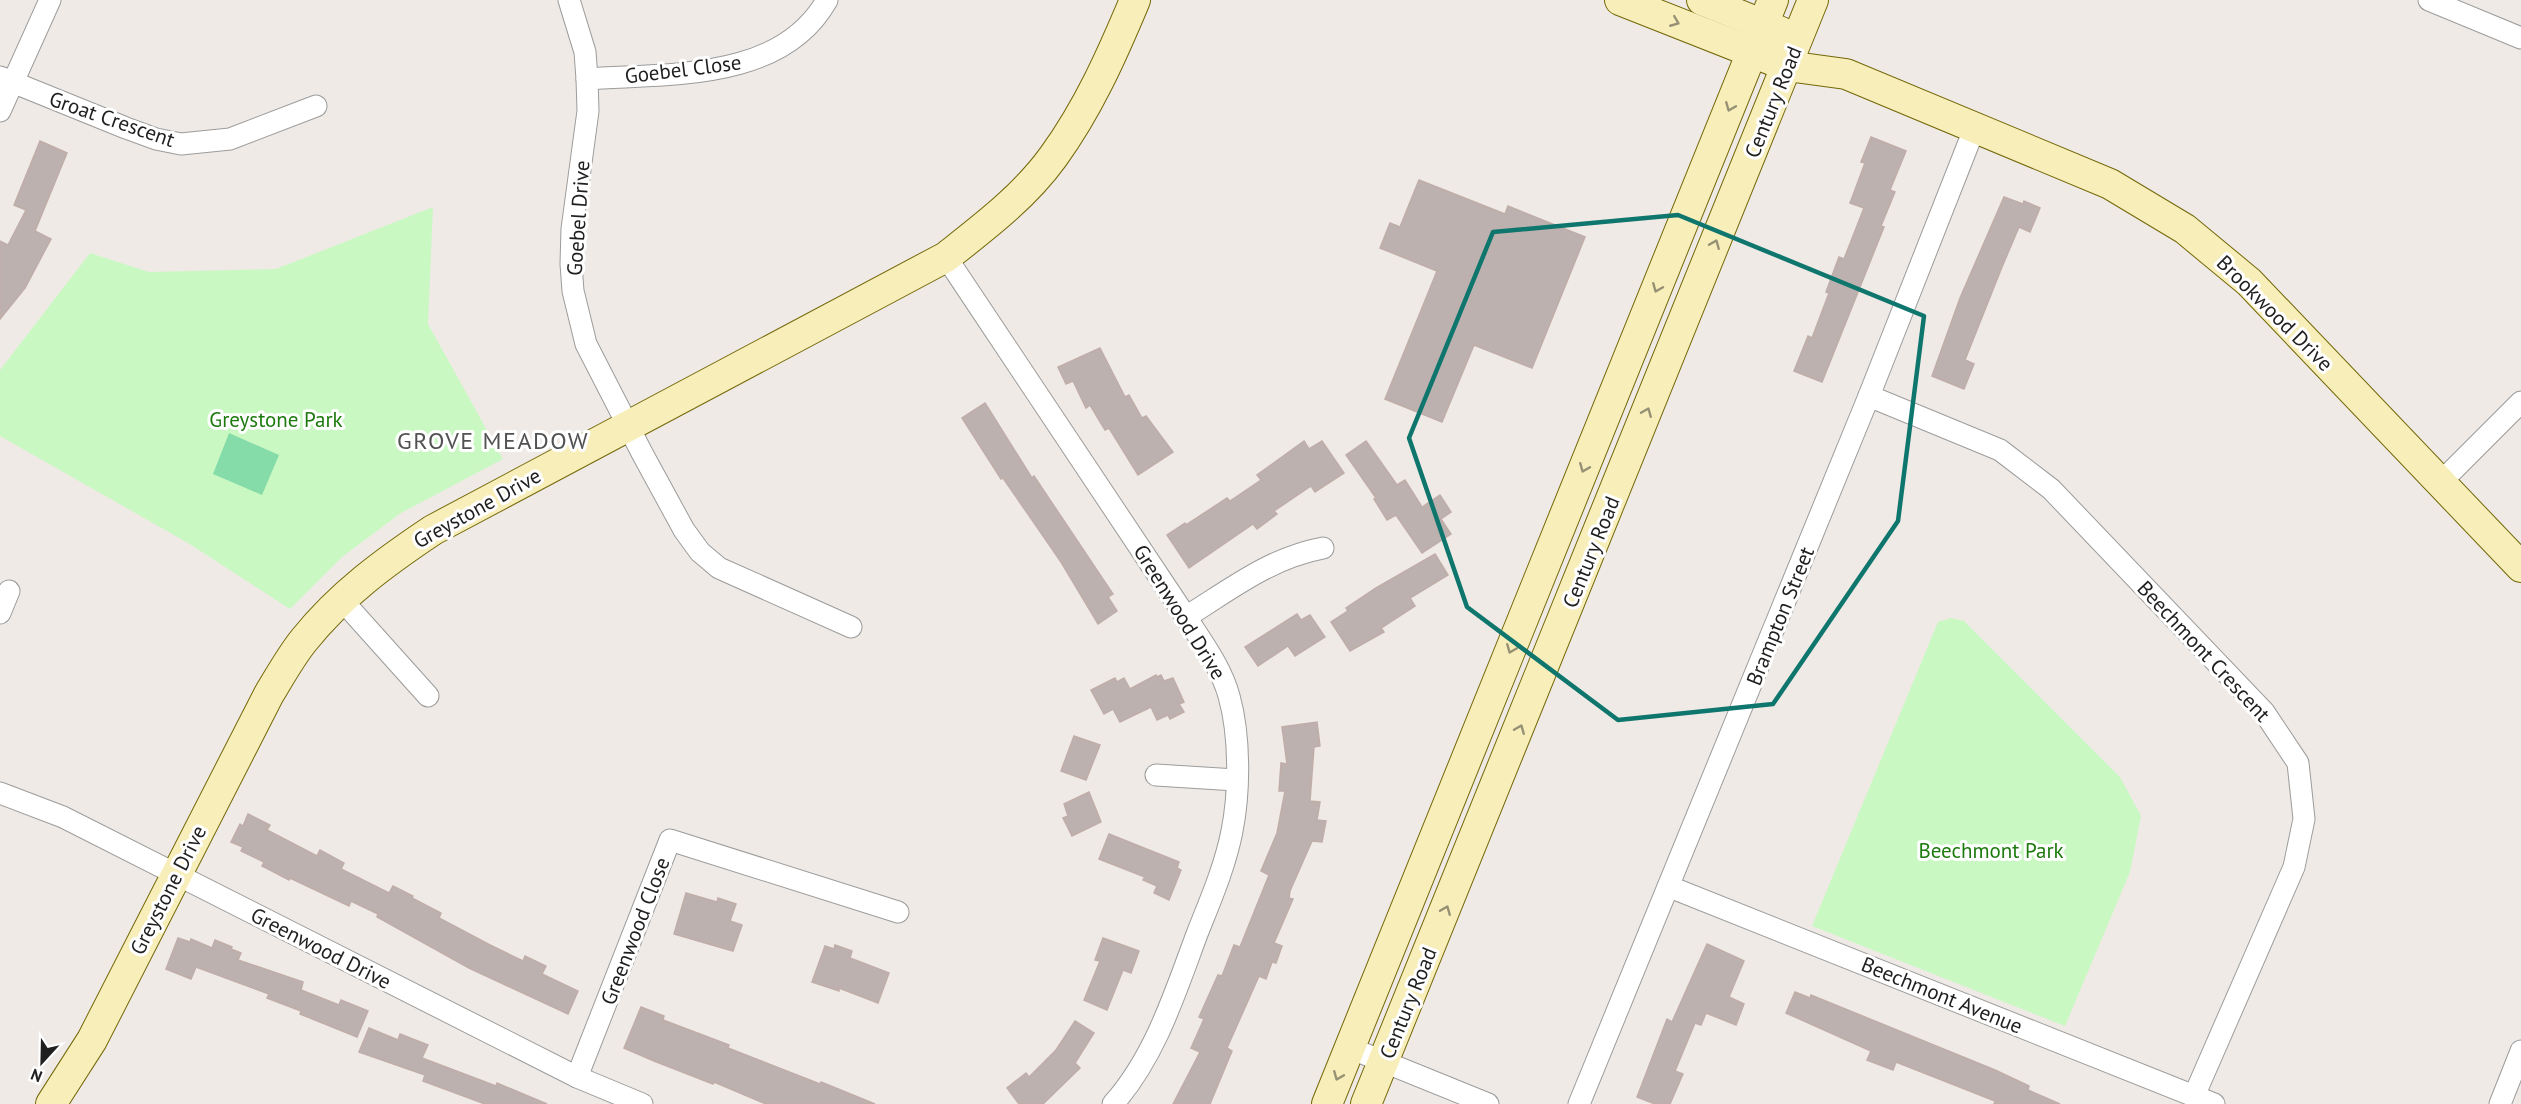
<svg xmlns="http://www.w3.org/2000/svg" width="2521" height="1104" viewBox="0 0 2521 1104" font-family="'PT Sans',sans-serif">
	<rect width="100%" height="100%" fill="#efeae5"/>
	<g fill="#caf8c3">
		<path d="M 433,207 L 428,324 L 503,459 L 401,513 L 342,557 L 290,609 L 188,543 L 0,436 L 0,370 L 90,253 L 149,272 L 276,269 Z"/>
		<path d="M 1951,618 L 1964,621 L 2120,777 L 2141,816 L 2130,872 L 2065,1026 L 1812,926 L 1938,622 Z"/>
	</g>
	<path fill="#85dca8" d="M 229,433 L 279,455 L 262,495 L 213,474 Z"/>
	<g fill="#bcb1ae" stroke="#c0ada8" stroke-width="1.5">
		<path d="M 1871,137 L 1906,151 L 1890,190 L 1895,192 L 1881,226 L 1884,227 L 1822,382 L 1794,371 L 1808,336 L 1812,338 L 1829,293 L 1826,292 L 1839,257 L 1844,259 L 1864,208 L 1850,203 L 1865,163 L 1861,162 Z"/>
		<path d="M 40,141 L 67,153 L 35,231 L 51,239 L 25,288 L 0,319 L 0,241 L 8,245 L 26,210 L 14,205 Z"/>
		<path d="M 1419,180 L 1505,214 L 1508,206 L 1585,237 L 1532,368 L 1474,345 L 1442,422 L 1385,399 L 1437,271 L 1380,248 L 1390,223 L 1400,227 Z"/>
		<path d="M 2004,197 L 2023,204 L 2024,201 L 2040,208 L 2030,232 L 2019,227 L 2002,267 L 1965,360 L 1974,364 L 1964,389 L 1932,376 L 1960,298 Z"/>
		<path d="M 1100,348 L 1125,397 L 1129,395 L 1142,418 L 1146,416 L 1173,452 L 1138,475 L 1109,428 L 1105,430 L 1090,405 L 1086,408 L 1073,381 L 1066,384 L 1058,367 Z"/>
		<path d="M 985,403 L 1032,478 L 1034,476 L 1113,594 L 1108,597 L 1117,611 L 1098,624 L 1061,562 L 1003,478 L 1001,479 L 962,418 Z"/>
		<path d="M 1304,441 L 1309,449 L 1322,441 L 1344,473 L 1315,492 L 1311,486 L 1274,511 L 1277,514 L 1257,529 L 1253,524 L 1189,568 L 1167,535 L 1185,523 L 1186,525 L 1227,498 L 1230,501 L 1261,480 L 1257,475 Z"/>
		<path d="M 1366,441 L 1397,485 L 1405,480 L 1422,507 L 1440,495 L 1451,512 L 1441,519 L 1451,534 L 1422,553 L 1396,515 L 1387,520 L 1374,499 L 1376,498 L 1346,455 Z"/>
		<path d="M 1435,554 L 1448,575 L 1410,598 L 1415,606 L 1381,628 L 1384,632 L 1350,651 L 1331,622 L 1348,611 L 1346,608 L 1376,588 Z"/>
		<path d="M 1297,614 L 1301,620 L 1310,615 L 1325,637 L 1295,656 L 1288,646 L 1258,666 L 1245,647 Z"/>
		<path d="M 1156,675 L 1157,677 L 1161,675 L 1164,681 L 1173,678 L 1184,702 L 1179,704 L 1184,712 L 1170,719 L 1168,715 L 1157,720 L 1151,707 L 1120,722 L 1113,709 L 1104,714 L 1091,690 L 1115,678 L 1117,682 L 1124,678 L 1130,689 Z"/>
		<path d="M 1317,722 L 1320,746 L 1314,747 L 1310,801 L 1320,802 L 1317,820 L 1326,821 L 1322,842 L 1312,841 L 1290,891 L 1289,898 L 1293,899 L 1274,943 L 1282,946 L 1276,963 L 1272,962 L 1266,979 L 1259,976 L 1227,1048 L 1232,1051 L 1210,1104 L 1173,1104 L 1200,1052 L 1191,1048 L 1204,1019 L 1199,1017 L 1218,975 L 1222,976 L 1234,945 L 1240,947 L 1269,875 L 1261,871 L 1277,833 L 1285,791 L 1279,791 L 1281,763 L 1287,764 L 1282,727 Z"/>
		<path d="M 1074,736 L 1100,745 L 1086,780 L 1061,771 Z"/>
		<path d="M 1089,792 L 1101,822 L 1072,836 L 1063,818 L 1068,816 L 1064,804 Z"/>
		<path d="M 248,814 L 270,825 L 267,830 L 317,856 L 320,850 L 344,863 L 341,869 L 389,893 L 393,886 L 413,896 L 412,898 L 441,913 L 439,918 L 490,945 L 523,961 L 525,956 L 546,966 L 542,974 L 578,991 L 568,1014 L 469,968 L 377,917 L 378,914 L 351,901 L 349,906 L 290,878 L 289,880 L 262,866 L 264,862 L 241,851 L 243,847 L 231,842 L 240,824 L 243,826 Z"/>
		<path d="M 1109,834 L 1179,862 L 1177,868 L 1181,870 L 1169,900 L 1154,893 L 1157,886 L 1143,880 L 1145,877 L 1099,859 Z"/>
		<path d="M 686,893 L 717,902 L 718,898 L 736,904 L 730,921 L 742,925 L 733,951 L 674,934 Z"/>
		<path d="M 178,938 L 190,942 L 191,939 L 212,948 L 215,940 L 232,947 L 231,949 L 241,953 L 238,960 L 303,982 L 301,990 L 339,1005 L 341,1000 L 368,1011 L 357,1037 L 300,1014 L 301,1011 L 267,998 L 269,994 L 196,967 L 191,979 L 166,969 Z"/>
		<path d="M 1103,938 L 1139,951 L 1131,973 L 1123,970 L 1107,1010 L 1084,1000 L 1100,961 L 1095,960 Z"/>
		<path d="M 1707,944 L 1744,961 L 1729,997 L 1744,1004 L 1736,1025 L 1706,1013 L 1701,1025 L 1695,1023 L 1675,1071 L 1683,1074 L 1670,1104 L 1655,1104 L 1637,1097 L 1667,1019 L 1672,1022 Z"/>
		<path d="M 835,945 L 852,951 L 850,958 L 889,973 L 878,1003 L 839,988 L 839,991 L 812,982 L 825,946 L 834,949 Z"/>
		<path d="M 1795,992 L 1810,998 L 1811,995 L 1995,1070 L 2029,1086 L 2028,1090 L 2060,1104 L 1994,1104 L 1995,1101 L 1896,1062 L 1893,1070 L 1867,1060 L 1871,1051 L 1786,1013 Z"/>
		<path d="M 641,1007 L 664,1016 L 663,1020 L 729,1045 L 728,1048 L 820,1084 L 821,1082 L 875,1104 L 766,1104 L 714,1082 L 713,1084 L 654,1061 L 624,1048 Z"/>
		<path d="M 1075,1021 L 1094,1033 L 1075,1063 L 1080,1068 L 1043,1104 L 1019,1104 L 1007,1088 L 1026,1073 L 1029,1077 L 1056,1050 Z"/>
		<path d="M 369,1028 L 398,1040 L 400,1034 L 428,1045 L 422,1058 L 496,1086 L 497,1083 L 547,1104 L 485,1104 L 423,1081 L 425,1075 L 359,1052 Z"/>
	</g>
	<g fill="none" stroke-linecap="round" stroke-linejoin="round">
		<g stroke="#9c9c9c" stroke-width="23">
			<g id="street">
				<path d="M 569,0 L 585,52 L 587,79 L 588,111 L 572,229 L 571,264 L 573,291 L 586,344 L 642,453 L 684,530 L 700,552 L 719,568 L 851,627"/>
				<path d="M 2429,0 L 2521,38"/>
				<path d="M 0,77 L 126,128 L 156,139 L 181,144 L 230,139 L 316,106"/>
				<path d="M 587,79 C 668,73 781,82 827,0"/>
				<path d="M 0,111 L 50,0"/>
				<path d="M 946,257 L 1186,617 C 1202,642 1221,667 1229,696 C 1240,735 1240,791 1232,831 C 1225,867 1210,901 1197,934 C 1175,993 1155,1057 1113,1104"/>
				<path d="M 1869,396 L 2000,450 L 2051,489 L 2264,712 L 2298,763 L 2304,819 L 2294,867 L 2194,1096"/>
				<path d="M 2441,482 L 2521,402"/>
				<path d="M 341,599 L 428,696"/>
				<path d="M 0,613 L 9,591"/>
				<path d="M 1186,617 C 1231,589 1270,558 1323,548"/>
				<path d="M 1156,775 L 1236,780"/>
				<path d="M 0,793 L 63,817 L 577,1077 L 642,1104"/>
				<path d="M 1670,887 L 2214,1104"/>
				<path d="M 1350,1048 L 1488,1104"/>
				<path d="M 577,1077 L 670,840 L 898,912"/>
				<path d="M 1579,1104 L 1869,396 L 1975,127"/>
				<path d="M 2500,1104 L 2521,1051"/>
			</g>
		</g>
		<g stroke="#736808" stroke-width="32">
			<g id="secondary">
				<path d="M 1620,0 L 1787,66 L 1846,74 L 2110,184 L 2185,229 L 2249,282 L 2521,567"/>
				<path d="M 1702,0 L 1781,32"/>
				<path d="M 51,1104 L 92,1040 L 269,694 C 280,676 291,656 304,640 C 340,595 385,562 433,530 L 946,257 C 984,227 1024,197 1053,157 C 1088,109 1112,55 1135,0"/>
				<path d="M 1327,1104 L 1773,0"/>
				<path d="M 1366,1104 L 1813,0"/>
			</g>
		</g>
		<use href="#street" stroke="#fff" stroke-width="21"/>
		<use href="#secondary" stroke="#f8eeba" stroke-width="30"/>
	</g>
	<defs><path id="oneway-chevron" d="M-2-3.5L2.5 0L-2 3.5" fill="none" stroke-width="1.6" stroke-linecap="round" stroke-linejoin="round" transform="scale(1.5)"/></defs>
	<g stroke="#969174">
		<use href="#oneway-chevron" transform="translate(1675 22) rotate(22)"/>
		<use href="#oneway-chevron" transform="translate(1730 107) rotate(112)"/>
		<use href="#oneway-chevron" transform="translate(1715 244) rotate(-68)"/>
		<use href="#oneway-chevron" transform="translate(1657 288) rotate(112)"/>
		<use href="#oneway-chevron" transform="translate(1647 412) rotate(-68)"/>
		<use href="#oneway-chevron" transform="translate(1584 468) rotate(112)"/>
		<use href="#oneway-chevron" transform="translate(1511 649) rotate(112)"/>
		<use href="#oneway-chevron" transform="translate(1520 729) rotate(-68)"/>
		<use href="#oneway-chevron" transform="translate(1446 910) rotate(-68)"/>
		<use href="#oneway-chevron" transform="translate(1338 1076) rotate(112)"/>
	</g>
	<path fill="none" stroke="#0f766e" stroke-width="4.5" stroke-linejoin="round" d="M 1678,215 L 1924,316 L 1898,521 L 1773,704 L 1618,720 L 1467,607 L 1409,438 L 1493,232 Z"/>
	<g text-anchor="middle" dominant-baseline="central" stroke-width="6" stroke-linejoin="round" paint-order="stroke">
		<g font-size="21" fill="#1f1f1f" stroke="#fff">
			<text transform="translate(683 69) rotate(-7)">Goebel Close</text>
			<text transform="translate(1773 102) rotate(-68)">Century Road</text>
			<text transform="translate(112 119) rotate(19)">Groat Crescent</text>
			<text transform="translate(578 218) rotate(-86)">Goebel Drive</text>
			<text transform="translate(2275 313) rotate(45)">Brookwood Drive</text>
			<text transform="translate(477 508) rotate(-29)">Greystone Drive</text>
			<text transform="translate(1591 552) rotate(-68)">Century Road</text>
			<text transform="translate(1180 612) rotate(58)">Greenwood Drive</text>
			<text transform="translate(1780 616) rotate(-68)">Brampton Street</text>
			<text transform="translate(2204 651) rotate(47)">Beechmont Crescent</text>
			<text transform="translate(168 890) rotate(-63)">Greystone Drive</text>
			<text transform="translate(635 931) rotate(-69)">Greenwood Close</text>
			<text transform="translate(321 948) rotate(27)">Greenwood Drive</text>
			<text transform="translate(1942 995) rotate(22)">Beechmont Avenue</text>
			<text transform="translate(1408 1003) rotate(-68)">Century Road</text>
		</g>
		<g font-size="21" fill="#1d7b0e" stroke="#fff">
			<text x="276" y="419">Greystone Park</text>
			<text x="1991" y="850">Beechmont Park</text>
		</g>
		<g font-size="24" letter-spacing="1.5" fill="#525252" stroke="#fff">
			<text x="493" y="440">GROVE MEADOW</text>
		</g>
	</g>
	<g transform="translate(42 1062) rotate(202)" stroke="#ffffff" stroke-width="4.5" paint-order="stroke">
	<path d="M0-4.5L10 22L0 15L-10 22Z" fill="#1f1f1f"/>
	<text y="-9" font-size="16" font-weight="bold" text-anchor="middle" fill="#1f1f1f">N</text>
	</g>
</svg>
